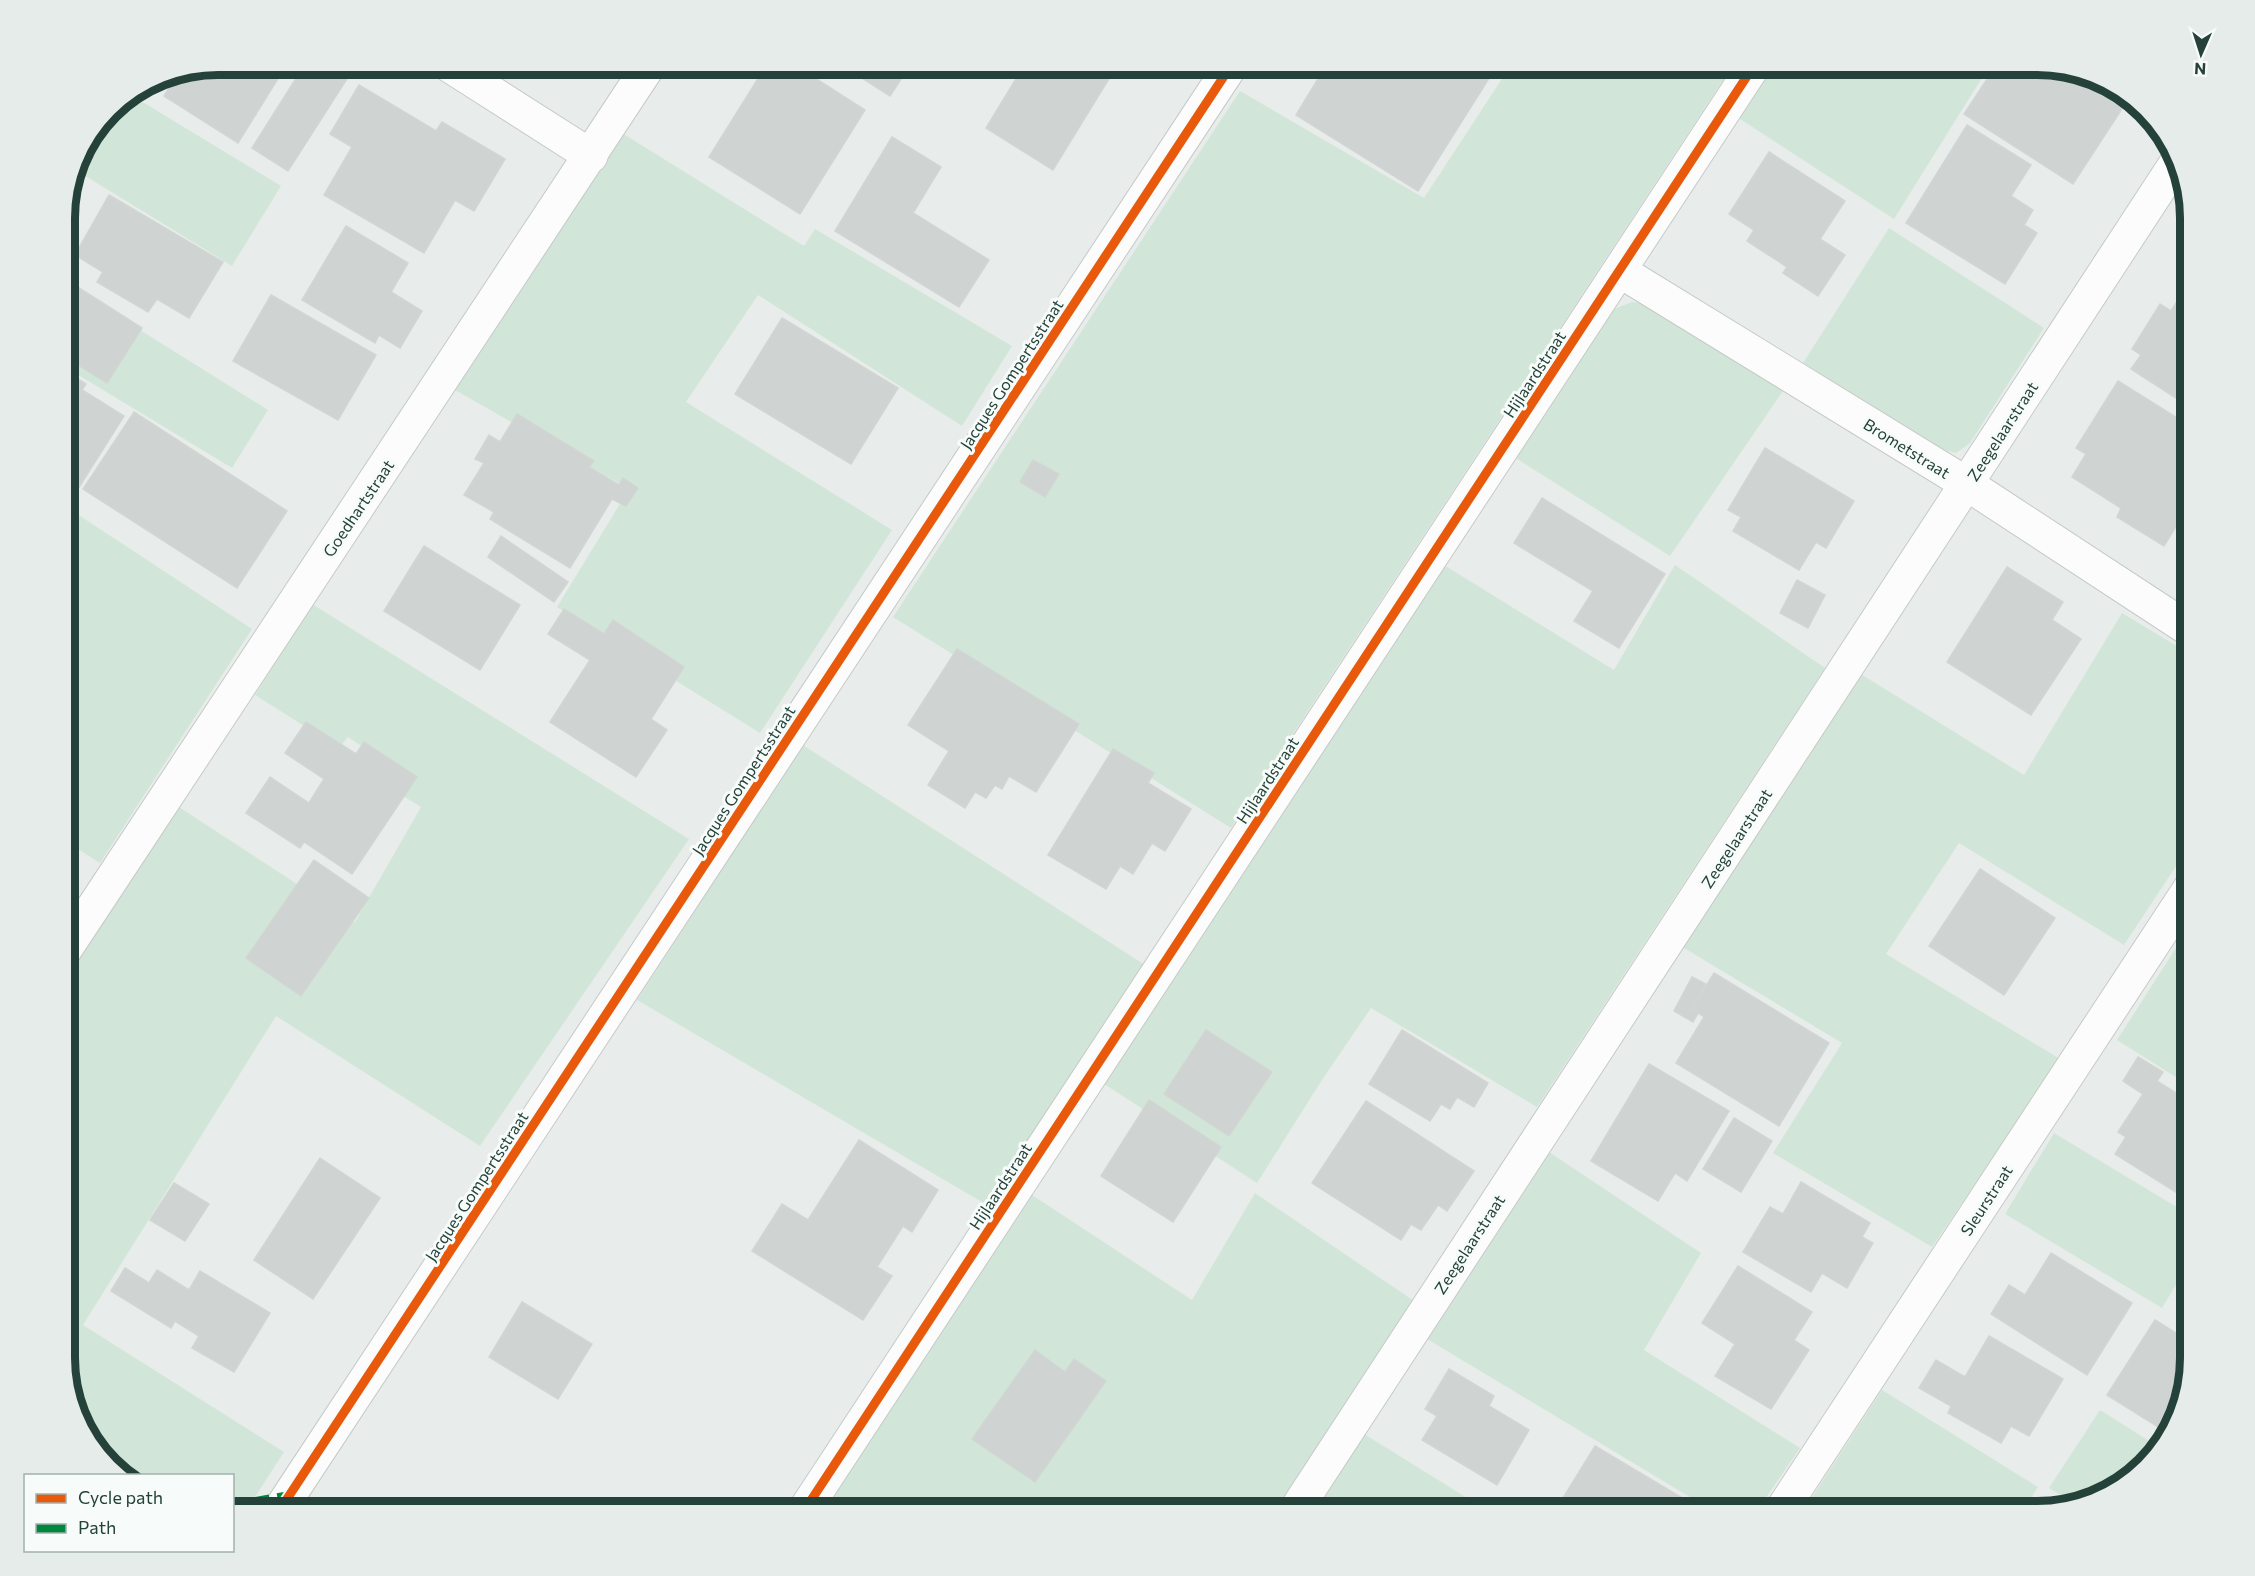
<svg xmlns="http://www.w3.org/2000/svg" width="2255" height="1576" viewBox="0 0 2255 1576" font-family="Commissioner,sans-serif">
	<rect width="100%" height="100%" fill="#e8edeb"/>
	<g fill="#d1e6d8">
		<path d="M 1511,65 L 1733,65 L 1231,828 L 893,617 L 1240,91 L 1424,198 Z"/>
		<path d="M 1771,65 L 1990,65 L 1894,219 L 1737,117 Z"/>
		<path d="M 131,95 L 281,186 L 232,266 L 74,169 L 76,159 L 110,109 Z"/>
		<path d="M 622,133 L 804,246 L 815,229 L 1012,346 L 962,426 L 758,295 L 686,402 L 892,530 L 760,733 L 557,607 L 629,489 L 455,390 Z"/>
		<path d="M 1889,228 L 2044,328 L 1970,443 L 1956,453 L 1933,447 L 1803,363 Z"/>
		<path d="M 65,283 L 268,410 L 232,468 L 65,367 Z"/>
		<path d="M 1632,302 L 1657,305 L 1785,388 L 1670,556 L 1514,457 L 1609,311 Z"/>
		<path d="M 65,506 L 252,629 L 100,863 L 65,841 Z"/>
		<path d="M 1444,565 L 1614,670 L 1675,565 L 1825,668 L 1537,1107 L 1371,1008 L 1322,1080 L 1257,1183 L 1101,1082 Z"/>
		<path d="M 312,604 L 689,839 L 480,1146 L 276,1016 L 83,1325 L 284,1452 L 246,1511 L 233,1511 L 232,1476 L 123,1475 L 85,1435 L 65,1368 L 65,979 L 179,807 L 355,922 L 421,807 L 400,794 L 408,777 L 348,737 L 339,748 L 255,695 Z"/>
		<path d="M 2122,613 L 2190,654 L 2190,845 L 2124,945 L 1959,843 L 1886,954 L 2060,1059 L 1932,1247 L 1773,1153 L 1842,1043 L 1679,945 L 1859,673 L 2024,775 Z"/>
		<path d="M 803,745 L 1145,965 L 987,1205 L 637,1000 Z"/>
		<path d="M 2190,926 L 2190,1086 L 2117,1040 Z"/>
		<path d="M 2054,1133 L 2190,1215 L 2190,1262 L 2162,1308 L 2005,1214 Z"/>
		<path d="M 1549,1152 L 1701,1253 L 1644,1350 L 1800,1448 L 1757,1511 L 1713,1511 L 1427,1339 Z"/>
		<path d="M 1026,1191 L 1192,1300 L 1255,1193 L 1414,1301 L 1276,1511 L 820,1511 Z"/>
		<path d="M 1882,1390 L 2038,1487 L 2023,1511 L 1803,1511 Z"/>
		<path d="M 2100,1410 L 2160,1448 L 2114,1491 L 2072,1502 L 2049,1488 Z"/>
		<path d="M 1361,1432 L 1488,1511 L 1311,1511 Z"/>
	</g>
	<g fill="#cfd4d2" stroke="#d1d6d4" stroke-width="1.5">
		<path d="M 218,64 L 287,64 L 238,143 L 164,96 L 179,72 Z"/>
		<path d="M 305,64 L 345,64 L 344,67 L 352,71 L 288,171 L 252,148 Z"/>
		<path d="M 767,64 L 793,64 L 865,110 L 800,214 L 709,157 Z"/>
		<path d="M 840,64 L 911,64 L 890,96 Z"/>
		<path d="M 1025,64 L 1118,64 L 1053,170 L 986,128 Z"/>
		<path d="M 1327,64 L 1498,64 L 1418,191 L 1296,115 Z"/>
		<path d="M 1997,64 L 2037,64 L 2123,90 L 2129,98 L 2073,184 L 1964,114 Z"/>
		<path d="M 359,85 L 436,131 L 442,122 L 505,159 L 474,211 L 455,200 L 424,253 L 324,195 L 352,147 L 330,134 Z"/>
		<path d="M 1967,125 L 2031,165 L 2011,196 L 2033,210 L 2024,225 L 2037,233 L 2005,284 L 1906,223 Z"/>
		<path d="M 892,137 L 941,167 L 913,213 L 989,260 L 959,307 L 835,231 Z"/>
		<path d="M 1769,152 L 1845,201 L 1820,239 L 1845,255 L 1818,296 L 1783,273 L 1787,267 L 1747,241 L 1754,230 L 1729,214 Z"/>
		<path d="M 109,195 L 223,262 L 189,318 L 157,299 L 148,312 L 97,282 L 103,272 L 75,255 Z"/>
		<path d="M 346,226 L 408,263 L 391,292 L 422,311 L 400,348 L 379,335 L 375,343 L 302,300 Z"/>
		<path d="M 65,279 L 142,328 L 107,383 L 65,357 Z"/>
		<path d="M 271,295 L 376,355 L 338,420 L 233,361 Z"/>
		<path d="M 2176,303 L 2190,312 L 2190,407 L 2131,369 L 2141,355 L 2132,349 L 2160,304 L 2171,311 Z"/>
		<path d="M 782,318 L 898,388 L 851,464 L 735,394 Z"/>
		<path d="M 65,371 L 86,384 L 82,390 L 124,416 L 76,492 L 65,486 Z"/>
		<path d="M 2118,381 L 2190,426 L 2190,504 L 2164,546 L 2117,517 L 2121,508 L 2072,477 L 2086,454 L 2076,448 Z"/>
		<path d="M 134,412 L 287,511 L 237,588 L 83,489 Z"/>
		<path d="M 517,414 L 594,461 L 589,467 L 619,485 L 623,478 L 638,488 L 626,506 L 612,499 L 570,568 L 490,519 L 494,512 L 464,495 L 484,463 L 475,459 L 489,435 L 500,442 Z"/>
		<path d="M 1765,448 L 1854,501 L 1826,548 L 1816,542 L 1799,570 L 1733,531 L 1741,517 L 1728,510 Z"/>
		<path d="M 1033,460 L 1059,474 L 1045,497 L 1020,482 Z"/>
		<path d="M 1542,498 L 1665,574 L 1619,648 L 1574,621 L 1593,591 L 1514,543 Z"/>
		<path d="M 501,536 L 568,582 L 554,602 L 488,557 Z"/>
		<path d="M 424,546 L 520,605 L 480,670 L 384,611 Z"/>
		<path d="M 2007,567 L 2063,602 L 2052,620 L 2081,639 L 2031,715 L 1947,662 Z"/>
		<path d="M 1797,580 L 1825,595 L 1808,628 L 1780,613 Z"/>
		<path d="M 564,609 L 604,634 L 613,620 L 684,667 L 651,719 L 667,730 L 636,777 L 550,722 L 590,660 L 548,634 Z"/>
		<path d="M 957,649 L 1079,724 L 1036,792 L 1009,776 L 1002,789 L 995,785 L 986,798 L 975,792 L 965,808 L 928,785 L 949,751 L 908,725 Z"/>
		<path d="M 306,722 L 356,754 L 364,742 L 417,777 L 352,874 L 304,842 L 300,848 L 246,813 L 270,777 L 309,803 L 324,779 L 285,753 Z"/>
		<path d="M 1113,749 L 1154,773 L 1148,783 L 1191,809 L 1165,851 L 1152,843 L 1133,874 L 1120,866 L 1106,889 L 1048,855 Z"/>
		<path d="M 314,860 L 369,898 L 301,996 L 246,958 Z"/>
		<path d="M 1980,869 L 2055,918 L 2004,995 L 1929,946 Z"/>
		<path d="M 1714,973 L 1829,1043 L 1779,1126 L 1676,1063 L 1704,1017 L 1692,1009 Z"/>
		<path d="M 1692,977 L 1706,984 L 1692,1009 L 1698,1013 L 1693,1022 L 1674,1011 Z"/>
		<path d="M 1206,1030 L 1272,1072 L 1229,1136 L 1164,1094 Z"/>
		<path d="M 1402,1030 L 1488,1083 L 1474,1107 L 1457,1097 L 1450,1109 L 1441,1104 L 1430,1121 L 1369,1084 Z"/>
		<path d="M 2138,1057 L 2163,1072 L 2157,1081 L 2190,1102 L 2190,1201 L 2115,1154 L 2126,1137 L 2118,1132 L 2143,1094 L 2123,1081 Z"/>
		<path d="M 1649,1064 L 1729,1111 L 1687,1181 L 1675,1173 L 1658,1201 L 1591,1161 Z"/>
		<path d="M 1149,1100 L 1221,1147 L 1173,1222 L 1101,1176 Z"/>
		<path d="M 1366,1101 L 1474,1171 L 1447,1211 L 1438,1205 L 1421,1230 L 1411,1224 L 1401,1240 L 1312,1183 Z"/>
		<path d="M 1734,1118 L 1772,1141 L 1741,1192 L 1703,1169 Z"/>
		<path d="M 859,1140 L 938,1190 L 912,1232 L 903,1226 L 877,1267 L 892,1276 L 863,1320 L 752,1251 L 782,1204 L 808,1220 Z"/>
		<path d="M 320,1158 L 380,1198 L 313,1299 L 254,1260 Z"/>
		<path d="M 1801,1182 L 1870,1223 L 1862,1237 L 1873,1243 L 1847,1288 L 1822,1273 L 1811,1292 L 1743,1252 L 1770,1207 L 1783,1214 Z"/>
		<path d="M 174,1183 L 209,1204 L 185,1241 L 150,1220 Z"/>
		<path d="M 2051,1253 L 2132,1303 L 2087,1375 L 1991,1314 L 2009,1285 L 2025,1295 Z"/>
		<path d="M 1738,1266 L 1812,1312 L 1794,1340 L 1809,1350 L 1771,1409 L 1715,1376 L 1735,1344 L 1702,1323 Z"/>
		<path d="M 125,1268 L 149,1283 L 157,1270 L 189,1290 L 200,1271 L 270,1313 L 234,1372 L 192,1348 L 199,1336 L 175,1321 L 171,1328 L 111,1291 Z"/>
		<path d="M 522,1302 L 592,1344 L 558,1399 L 489,1357 Z"/>
		<path d="M 2155,1320 L 2190,1342 L 2190,1359 L 2168,1433 L 2107,1395 Z"/>
		<path d="M 1989,1336 L 2063,1379 L 2029,1436 L 2011,1426 L 2001,1443 L 1948,1413 L 1951,1406 L 1919,1388 L 1936,1360 L 1965,1377 Z"/>
		<path d="M 1035,1350 L 1065,1372 L 1074,1359 L 1106,1381 L 1035,1482 L 972,1439 Z"/>
		<path d="M 1449,1369 L 1494,1396 L 1489,1406 L 1529,1430 L 1497,1485 L 1422,1440 L 1437,1416 L 1425,1409 Z"/>
		<path d="M 1595,1446 L 1699,1508 L 1697,1511 L 1555,1511 Z"/>
	</g>
	<g fill="none" stroke-linecap="round" stroke-linejoin="round">
		<g stroke="#c5cac8" stroke-width="35">
			<g id="minor">
				<path d="M 447,64 L 591,156"/>
				<path d="M 1620,271 L 1967,484 L 2190,630"/>
				<path d="M 65,950 L 650,64"/>
				<path d="M 279,1511 L 1232,64"/>
				<path d="M 804,1511 L 1755,64"/>
				<path d="M 1295,1511 L 2176,163"/>
				<path d="M 1781,1511 L 2190,888"/>
			</g>
		</g>
		<use href="#minor" stroke="#fcfcfc" stroke-width="33"/>
		<path stroke="#00873e" stroke-width="8" stroke-dasharray="15 8" stroke-linecap="butt" d="M 232,1505 L 290,1495"/>
		<g stroke="#f7fbf9" stroke-width="13">
			<g id="cycleway">
				<path d="M 279,1511 L 1232,64"/>
				<path d="M 804,1511 L 1755,64"/>
			</g>
		</g>
		<use href="#cycleway" stroke="#e8590c" stroke-width="9"/>
	</g>
	<g text-anchor="middle" dominant-baseline="central" stroke-width="6" stroke-linejoin="round" paint-order="stroke">
		<g font-size="16" fill="#24423a" stroke="#f7fbf9">
			<text transform="translate(1011 374) rotate(-57)">Jacques Gompertsstraat</text>
			<text transform="translate(1534 374) rotate(-57)">Hijlaardstraat</text>
			<text transform="translate(2002 431) rotate(-57)">Zeegelaarstraat</text>
			<text transform="translate(1907 448) rotate(32)">Brometstraat</text>
			<text transform="translate(358 508) rotate(-56)">Goedhartstraat</text>
			<text transform="translate(743 780) rotate(-57)">Jacques Gompertsstraat</text>
			<text transform="translate(1267 780) rotate(-57)">Hijlaardstraat</text>
			<text transform="translate(1736 838) rotate(-57)">Zeegelaarstraat</text>
			<text transform="translate(476 1186) rotate(-57)">Jacques Gompertsstraat</text>
			<text transform="translate(1000 1186) rotate(-57)">Hijlaardstraat</text>
			<text transform="translate(1986 1200) rotate(-57)">Sleurstraat</text>
			<text transform="translate(1469 1244) rotate(-57)">Zeegelaarstraat</text>
		</g>
	</g>
	<path d="M0 0H2255V1576H0ZM218 75H2037A143 143 0 0 1 2180 218V1358A143 143 0 0 1 2037 1501H218A143 143 0 0 1 75 1358V218A143 143 0 0 1 218 75Z" fill="#e6ecea" fill-rule="evenodd"/>
	<path fill="none" stroke="#24423a" stroke-width="8" d="M218 75H2037A143 143 0 0 1 2180 218V1358A143 143 0 0 1 2037 1501H218A143 143 0 0 1 75 1358V218A143 143 0 0 1 218 75Z"/>
	<rect x="24" y="1474" width="210" height="78" fill="#f7fbf9" stroke="#a3b1ad" stroke-width="1.5"/>
	<rect x="36" y="1494" width="30" height="9" fill="#e8590c" stroke="#a3b1ad" stroke-width="1.5"/>
	<text x="78" y="1504" font-size="18" fill="#24423a">Cycle path</text>
	<rect x="36" y="1524" width="30" height="9" fill="#00873e" stroke="#a3b1ad" stroke-width="1.5"/>
	<text x="78" y="1534" font-size="18" fill="#24423a">Path</text>
	<g transform="translate(2201 54) rotate(183)" stroke="#f7fbf9" stroke-width="4.5" paint-order="stroke">
	<path d="M0-4.5L10 22L0 15L-10 22Z" fill="#24423a"/>
	<text y="-9" font-size="16" font-weight="bold" text-anchor="middle" fill="#24423a">N</text>
	</g>
</svg>
